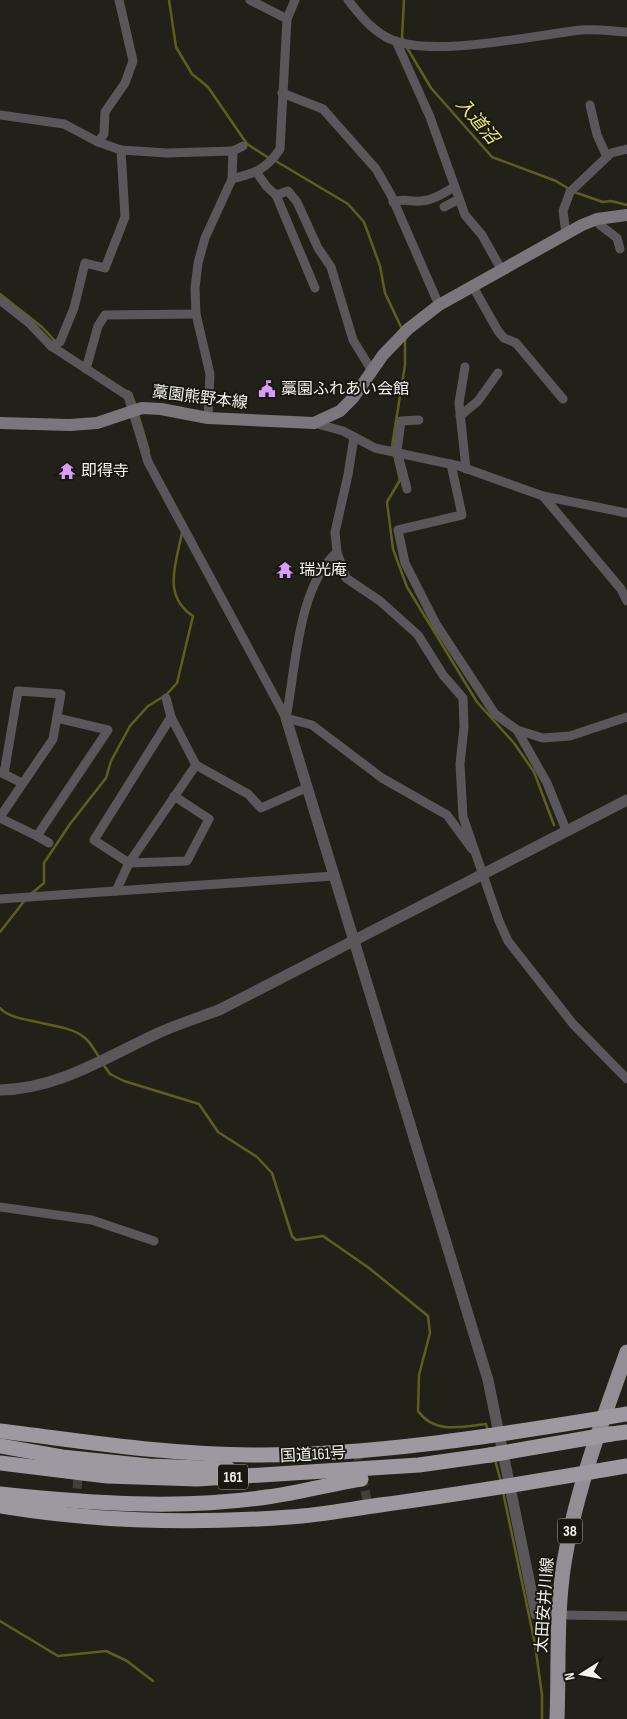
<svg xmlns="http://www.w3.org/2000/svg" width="627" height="1719" viewBox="0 0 627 1719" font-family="'Sofia Sans Condensed','Noto Sans JP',sans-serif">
	<rect width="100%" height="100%" fill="#21211a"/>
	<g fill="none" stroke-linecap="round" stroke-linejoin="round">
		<g stroke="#5f5f1d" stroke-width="2.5">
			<path d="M 169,0 L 176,47 L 192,74 L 208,87 L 247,144 L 269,158"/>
			<path d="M 404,41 L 402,37 L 404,0"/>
			<path d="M 406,46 L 431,88 L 492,157 L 556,181 L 569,189"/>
			<path d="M 274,160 L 348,204 L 364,222 L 380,266 L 385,293 L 402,329"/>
			<path d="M 574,192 L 603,202 L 611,201 L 627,205"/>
			<path d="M 0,294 L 42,327 L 56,342"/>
			<path d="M 405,337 L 405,365 L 392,446 L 400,480 L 387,502 L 393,549 L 407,587 L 477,702 L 514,743 L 534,772 L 554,825"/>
			<path d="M 128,391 L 131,393 L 136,406"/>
			<path d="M 138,414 L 149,451"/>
			<path d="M 31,894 L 44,883 L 44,863 L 70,824 L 106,778 L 111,761 L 130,726 L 148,706 L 166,695 L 177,683 L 193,616 C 162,596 176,563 182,533"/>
			<path d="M 0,932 L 25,900"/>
			<path d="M 0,1008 C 13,1024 66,1021 85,1038 C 91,1043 95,1051 99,1057"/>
			<path d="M 103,1064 L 110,1074 L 124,1081 L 199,1104 L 218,1132 L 257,1157 L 272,1173 L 292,1236 L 296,1240 L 323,1236 L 369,1268 L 428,1316 L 430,1333 L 419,1375 L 418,1411 C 434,1434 462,1427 486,1424 L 488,1431"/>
			<path d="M 495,1460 L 501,1482"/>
			<path d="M 503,1492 L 535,1644 L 542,1695 L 542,1719"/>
			<path d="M 0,1621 L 58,1656 L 106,1651 L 127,1661 L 153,1681"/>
		</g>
		<g stroke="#41413a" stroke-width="9" stroke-dasharray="9 4.5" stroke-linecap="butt">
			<path d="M 357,1451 L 367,1500"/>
			<path d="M 76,1502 L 80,1449"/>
		</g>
		<g stroke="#5a575b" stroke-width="9">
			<path d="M 250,0 L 287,19"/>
			<path d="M 348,0 C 359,14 370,28 386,37 C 426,60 534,35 581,30 C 596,29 612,31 627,32"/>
			<path d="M 396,41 L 430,117 L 465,215 L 482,235 L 501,269"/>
			<path d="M 282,93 L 323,109 L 376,169 L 391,195 L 439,305"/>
			<path d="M 590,105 L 597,135 L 607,157"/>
			<path d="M 0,115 L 64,124 L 98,142 L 121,150 L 167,153 L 233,151 L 232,179 L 205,238 L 198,263 L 195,288 L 196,314 L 210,374 L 208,418"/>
			<path d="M 98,142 L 104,134 L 105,112 L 125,83 L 133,61 L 119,0"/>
			<path d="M 233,151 L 243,146"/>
			<path d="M 257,173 L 267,187 L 276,195 L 288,191 L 297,202 L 318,248 L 331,267 L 353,340 L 372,371"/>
			<path d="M 232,179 C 255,173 266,170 280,149 L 287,19 L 295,0"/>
			<path d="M 276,195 L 315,288"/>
			<path d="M 393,202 C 403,198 411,202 421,201 C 433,200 444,193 454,187"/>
			<path d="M 444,207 L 459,199"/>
			<path d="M 597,219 L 600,225 L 617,238 L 620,249"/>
			<path d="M 566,233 L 563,211 L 570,192 L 611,153 L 627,149"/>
			<path d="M 472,285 L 498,331 L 504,338 L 516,343 L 563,399"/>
			<path d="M 0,300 L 29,323 L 51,346 L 128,396 L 148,462 L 286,718 L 312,725 L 382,778 L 447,815 L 472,849"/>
			<path d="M 51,346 L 60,342 L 74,308 L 85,263 L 105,268 L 125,217 L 121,150"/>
			<path d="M 465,367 L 459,403 L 466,469"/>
			<path d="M 86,369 L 98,326 L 105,315 L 196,314"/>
			<path d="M 460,416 L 478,401 L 498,373"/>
			<path d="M 314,423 L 343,431 L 375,448 L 459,466 L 543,496 L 627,513"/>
			<path d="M 354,437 L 348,475 L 335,532 L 337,552 L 346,578 L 380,601 L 418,635 L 443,675 L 463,698 L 464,727 L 460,764 L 463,817 L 499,921 L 508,941 L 573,1024 L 627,1079"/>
			<path d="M 451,464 L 462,515 L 398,530 L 405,563 L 436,624 L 495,714 L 517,730 L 543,738 L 570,736 L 627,717"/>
			<path d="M 407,489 L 397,451 L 401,421 L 419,420"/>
			<path d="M 543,496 L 621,589 L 627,601"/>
			<path d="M 166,698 L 171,717 L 196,765 L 248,794 L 261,808 L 306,788"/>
			<path d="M 171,717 L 94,840 L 129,863 L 187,861 L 209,819 L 174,796"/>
			<path d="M 286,718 C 296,668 297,588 337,552"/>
			<path d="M 517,730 L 547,783 L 566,830"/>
			<path d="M 0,772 L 22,783"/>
			<path d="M 0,817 L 53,739 L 61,694 L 18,691 L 4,774"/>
			<path d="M 0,818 L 37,836 L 108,730 L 57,718"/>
			<path d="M 37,836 L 49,843"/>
			<path d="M 116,891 L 129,863 L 196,765"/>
			<path d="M 0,899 L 334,876"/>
			<path d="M 0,1207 L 92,1220 L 154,1241"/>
			<path d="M 560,1615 L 627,1616"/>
		</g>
		<g stroke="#5a575b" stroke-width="11">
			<path d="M 286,718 L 488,1380 L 536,1614 L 560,1615"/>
			<path d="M 0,1090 C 57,1089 105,1058 154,1035 C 175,1025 198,1018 219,1010 L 627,800"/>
		</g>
		<path stroke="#7a767c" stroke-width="12" d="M 0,423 L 70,425 L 97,423 L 142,408 L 161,409 L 208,418 L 314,423 L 340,411 L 353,398 L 383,355 L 408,329 L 439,305 L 582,225 L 597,219 L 627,215"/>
		<path stroke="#928e95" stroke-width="15" d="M 557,1719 C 559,1668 556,1614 564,1563 C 576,1490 602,1422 627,1352"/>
		<g stroke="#9e99a0" stroke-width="15">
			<path d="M 0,1431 C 83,1441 168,1455 252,1455 C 377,1456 504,1434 627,1414"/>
			<path d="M 611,1434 L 627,1432"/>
			<path d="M 0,1446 L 62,1457 L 149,1466 L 229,1469"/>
			<path d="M 0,1463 L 107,1476 L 197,1479 L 419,1465 L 490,1455"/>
			<path d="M 0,1494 C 87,1503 180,1510 267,1497 C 299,1493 330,1484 361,1479"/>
			<path d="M 0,1506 C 96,1522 193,1524 290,1517 C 320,1515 351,1509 380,1505 C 463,1494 545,1480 627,1466"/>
		</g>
		<path stroke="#9e99a0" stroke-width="15" d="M 490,1455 L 611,1434"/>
	</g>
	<defs>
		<g id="civic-bare" transform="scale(1.35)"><path d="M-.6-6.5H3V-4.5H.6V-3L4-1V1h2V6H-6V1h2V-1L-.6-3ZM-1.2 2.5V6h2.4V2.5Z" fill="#d79bf9" stroke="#181811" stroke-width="2.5" paint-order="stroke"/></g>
		<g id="temple-bare" transform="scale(1.35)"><path d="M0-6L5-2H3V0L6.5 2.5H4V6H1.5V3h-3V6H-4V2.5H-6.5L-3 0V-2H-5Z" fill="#d79bf9" stroke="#181811" stroke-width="2.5" paint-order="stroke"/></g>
	</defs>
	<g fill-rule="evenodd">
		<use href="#civic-bare" x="267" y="389"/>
		<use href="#temple-bare" x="67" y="471"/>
		<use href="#temple-bare" x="285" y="570"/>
	</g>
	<g text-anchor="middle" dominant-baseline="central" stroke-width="4" stroke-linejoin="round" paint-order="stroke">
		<g fill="#181811" stroke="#b2b2ac" stroke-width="1">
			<rect x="218" y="1464.5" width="30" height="25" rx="4"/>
			<rect x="557.5" y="1518.5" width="25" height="25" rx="4"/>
		</g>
		<g font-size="15" font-weight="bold" fill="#f4f4ef">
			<text x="233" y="1477">161</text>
			<text x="570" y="1531">38</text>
		</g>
		<g font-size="16" fill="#f4f4ef" stroke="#181811" text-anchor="start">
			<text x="281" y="389">藁園ふれあい会館</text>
			<text x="81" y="471">即得寺</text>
			<text x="299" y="570">瑞光庵</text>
		</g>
		<g font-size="16" fill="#f4f4ef" stroke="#181811">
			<text transform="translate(200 398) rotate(7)">藁園熊野本線</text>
			<text transform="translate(313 1455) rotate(-3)">国道161号</text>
			<text transform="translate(545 1605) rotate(-86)">太田安井川線</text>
		</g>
		<g font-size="18" font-style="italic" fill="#e7e773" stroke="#181811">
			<text transform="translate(477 121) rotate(49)">入道沼</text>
		</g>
	</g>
	<g transform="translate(582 1674) rotate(259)" stroke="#181811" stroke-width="4" paint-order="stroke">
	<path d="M0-4L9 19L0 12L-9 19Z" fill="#f4f4ef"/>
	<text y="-8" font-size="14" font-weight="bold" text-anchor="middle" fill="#f4f4ef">N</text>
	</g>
</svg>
